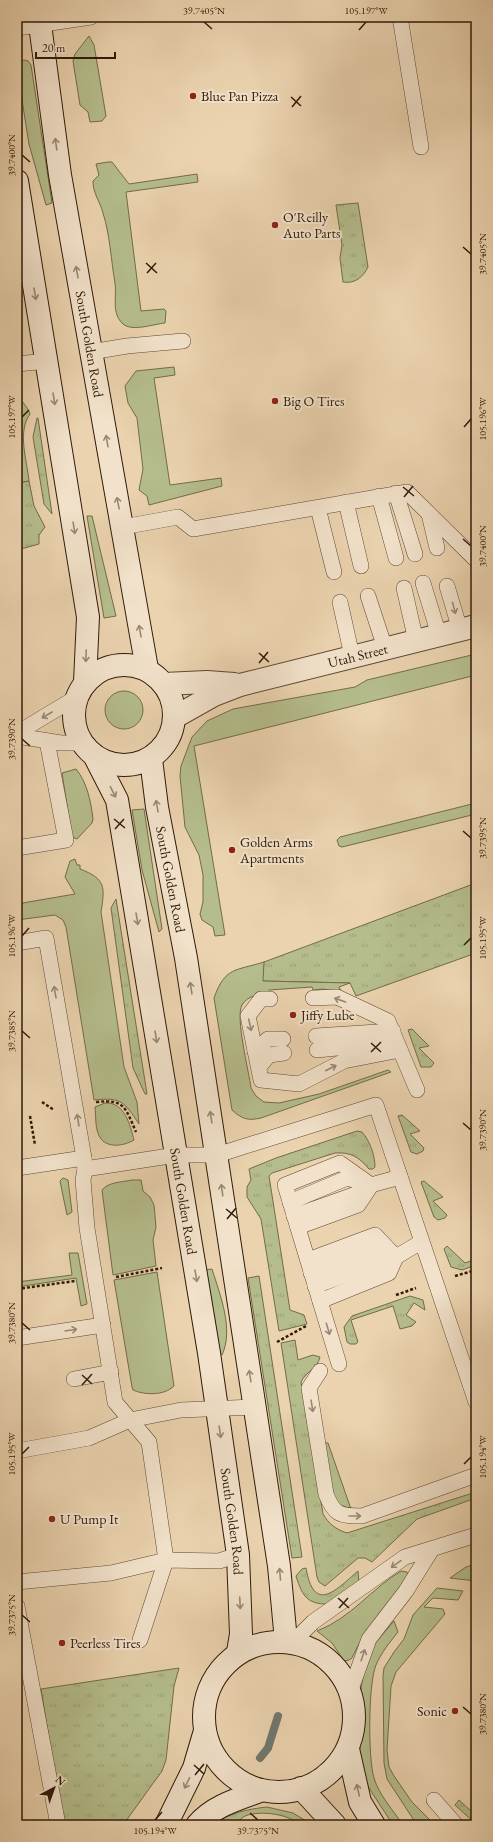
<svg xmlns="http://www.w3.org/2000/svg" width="493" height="1842" viewBox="0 0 493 1842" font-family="'EB Garamond',serif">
	<defs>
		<pattern id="grass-tufts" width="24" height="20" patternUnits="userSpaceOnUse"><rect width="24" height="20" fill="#b5bd8c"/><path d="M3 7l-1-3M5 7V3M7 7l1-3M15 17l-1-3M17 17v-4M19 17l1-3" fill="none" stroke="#9ca277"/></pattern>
	</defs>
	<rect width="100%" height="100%" fill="#ebd3af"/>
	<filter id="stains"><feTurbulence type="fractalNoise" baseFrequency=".005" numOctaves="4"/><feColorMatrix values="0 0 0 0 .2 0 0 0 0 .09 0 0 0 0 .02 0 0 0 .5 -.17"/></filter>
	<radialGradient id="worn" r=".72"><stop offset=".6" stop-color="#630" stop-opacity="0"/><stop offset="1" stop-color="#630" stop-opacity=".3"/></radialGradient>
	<g fill="url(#grass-tufts)" stroke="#726c4a">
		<path d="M 358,203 L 368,267 C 363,277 355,284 343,282 L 340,258 L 342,245 L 336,205 Z"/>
		<path d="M 37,418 L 38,418 L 52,514 L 44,504 L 33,437 Z"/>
		<path d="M 29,481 L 34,506 L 45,527 L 39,535 L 39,544 L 17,550 L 17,483 Z"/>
		<path d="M 476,883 L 476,953 L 356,996 L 350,983 L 262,981 L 264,962 Z"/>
		<path d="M 116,899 L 147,1094 L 145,1094 L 133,1068 L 111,908 Z"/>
		<path d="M 412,1029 L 429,1046 L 419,1048 L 434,1063 L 431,1067 L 421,1067 L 408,1030 Z"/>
		<path d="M 402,1115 L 420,1131 L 410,1134 L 424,1148 L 423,1151 L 417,1154 L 411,1152 L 398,1116 Z"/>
		<path d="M 357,1131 L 362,1132 C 370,1141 375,1156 375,1167 L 373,1169 L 369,1169 C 359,1157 351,1152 335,1153 L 272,1173 L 269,1176 L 290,1310 L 304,1315 L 307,1324 L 279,1331 L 261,1219 L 247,1197 L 247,1187 L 251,1180 L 249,1169 L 276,1158 Z"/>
		<path d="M 424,1181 L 443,1197 L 433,1201 L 447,1215 L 445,1218 L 438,1220 L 434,1217 L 421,1182 Z"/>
		<path d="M 447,1246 L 465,1263 L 476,1259 L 476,1265 L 462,1270 L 451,1267 L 444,1249 Z"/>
		<path d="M 259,1276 L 302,1557 L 292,1558 L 248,1278 Z"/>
		<path d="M 410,1296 L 423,1300 L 425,1310 L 414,1303 L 406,1315 L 416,1322 L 412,1326 L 400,1329 L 393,1306 L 351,1320 L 358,1342 L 356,1344 L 350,1344 L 347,1342 L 344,1327 L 352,1316 Z"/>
		<path d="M 295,1340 L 298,1360 L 313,1355 L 320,1357 C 317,1370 307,1370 301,1382 L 323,1514 C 329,1524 335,1529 347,1533 L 476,1492 L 476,1498 L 417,1519 L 372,1562 L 365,1558 L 358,1558 L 325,1586 L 319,1582 L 317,1577 L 281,1343 Z"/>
		<path d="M 476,1564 L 476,1581 L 450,1578 L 466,1567 Z"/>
		<path d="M 306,1568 C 314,1614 335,1591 358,1571 L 359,1583 L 332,1604 C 308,1605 303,1598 296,1576 L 302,1569 Z"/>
		<path d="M 179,1668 L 174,1686 L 166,1760 L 162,1771 L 123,1825 L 63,1825 L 41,1689 Z"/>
		<path d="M 459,1800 L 472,1812 L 476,1808 L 476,1824 L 455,1805 Z"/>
		<path d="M 267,1807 L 293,1813 L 313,1825 L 301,1825 C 288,1814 261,1810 245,1816 C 241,1818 238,1822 235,1825 L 213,1825 C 229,1813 248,1809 267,1807 Z"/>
		<path d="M 253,1820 L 274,1820 L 290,1825 L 242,1825 Z"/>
	</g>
	<g fill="#b5bd8c" stroke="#726c4a">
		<path d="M 89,36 L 94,45 L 106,116 L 102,121 L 90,122 L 88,112 L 80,105 L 73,61 L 75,54 Z"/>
		<path d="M 24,60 L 28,61 L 31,65 L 52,203 L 46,205 L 29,144 L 17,69 L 20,61 Z"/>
		<path d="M 108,162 L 112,162 L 129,184 L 197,174 L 198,182 L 126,192 L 141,311 L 164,309 L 166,311 L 165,323 C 154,324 132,332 123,324 C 111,313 117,297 115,283 C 111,260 110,235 103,213 C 100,201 93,194 93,181 L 99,175 L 96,164 Z"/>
		<path d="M 174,367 L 175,375 L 154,378 L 170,485 L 221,478 L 222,486 L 149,505 L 147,496 L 139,490 L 143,469 L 137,418 L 128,403 L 125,386 L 136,371 Z"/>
		<path d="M 17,391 C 19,400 27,405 30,414 C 17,432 27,460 29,481 L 17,483 L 17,459 L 21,458 L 17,434 Z"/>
		<path d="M 87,516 L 92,516 L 116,616 L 104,618 Z"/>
		<path d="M 476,654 L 476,675 L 194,746 L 225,935 L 215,936 L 213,927 L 202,920 L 200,914 L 203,902 L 203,875 L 199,855 L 185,827 L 180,776 L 181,766 L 192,737 L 207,721 L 233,709 L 355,687 L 367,680 Z"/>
		<circle cx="124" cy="710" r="19"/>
		<path d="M 76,769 C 87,782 91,802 93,819 L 92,823 L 77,839 L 72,837 L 62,773 Z"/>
		<path d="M 472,804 L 475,806 L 476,814 L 342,847 L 339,846 L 337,840 L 340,837 Z"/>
		<path d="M 144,809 L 162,929 L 159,932 L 142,870 L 132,810 Z"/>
		<path d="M 75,859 L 77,865 L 80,865 L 80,869 C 106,879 105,887 101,912 L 124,1067 L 137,1102 L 139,1124 C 124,1102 122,1097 94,1100 L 66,927 L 63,920 L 55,915 L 17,920 L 17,904 L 75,894 L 65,877 L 70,861 Z"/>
		<path d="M 264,962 L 263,981 L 350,983 L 339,987 L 342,993 L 323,989 L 313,990 L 312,987 L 269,990 L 269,993 C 259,995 248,995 242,1005 C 235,1017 249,1072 251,1088 L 256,1096 L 264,1102 L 279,1103 L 319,1094 L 388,1070 L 391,1072 L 261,1118 C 248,1121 242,1119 232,1110 L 214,998 C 225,967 235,971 264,962 Z"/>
		<path d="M 105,1103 C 125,1102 130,1125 134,1140 C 122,1147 103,1149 98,1133 C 95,1125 96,1115 95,1107 Z"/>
		<path d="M 63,1178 L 68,1180 L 72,1212 L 67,1215 L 60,1181 Z"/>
		<path d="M 132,1180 L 141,1180 L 143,1191 L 150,1197 L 154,1205 L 156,1227 L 153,1240 L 156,1266 L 113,1275 L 102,1190 C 108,1182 123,1182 132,1180 Z"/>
		<path d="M 69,1253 L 78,1253 L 87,1304 L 81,1306 L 76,1278 L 17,1287 L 17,1282 L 72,1275 Z"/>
		<path d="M 212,1269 C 220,1295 234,1329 222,1355 L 220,1354 L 204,1270 Z"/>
		<path d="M 157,1272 L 174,1386 C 164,1396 144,1395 133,1390 L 132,1387 L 114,1280 Z"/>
		<path d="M 324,1443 L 328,1443 L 351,1509 L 340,1505 L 333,1498 Z"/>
		<path d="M 401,1571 L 407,1572 L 409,1579 C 389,1605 365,1627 352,1658 L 349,1660 L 344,1661 L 332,1643 L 317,1631 C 351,1618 371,1589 401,1571 Z"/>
		<path d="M 437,1588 L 463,1591 L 458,1600 L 433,1598 L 424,1607 L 443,1609 L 445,1614 L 396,1672 L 391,1686 L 387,1750 L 389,1767 L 394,1776 L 412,1802 L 435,1825 L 417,1825 L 387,1779 L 384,1763 L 383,1676 L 384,1668 L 394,1652 L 404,1639 L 413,1615 Z"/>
		<path d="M 394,1621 L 398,1632 C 390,1642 381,1653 376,1665 C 368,1685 368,1758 374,1778 C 379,1795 393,1810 403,1825 L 393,1825 L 367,1785 L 359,1755 L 362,1731 L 361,1688 L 364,1672 L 375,1643 Z"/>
	</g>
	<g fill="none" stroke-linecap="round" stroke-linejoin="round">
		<path stroke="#70786f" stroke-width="8" d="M 260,1758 L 268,1748 L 278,1716"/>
		<g stroke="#5e4832" stroke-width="16">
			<g id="lane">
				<path d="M 400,17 L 421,147"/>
				<path d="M 17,28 L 91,17"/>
				<path d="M 91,352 L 127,346 L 183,341"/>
				<path d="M 17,364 L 47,361"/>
				<path d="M 396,493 L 415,554"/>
				<path d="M 379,496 L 396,558"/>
				<path d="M 346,502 L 361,566"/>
				<path d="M 318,508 L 334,572"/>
				<path d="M 429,514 L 437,548"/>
				<path d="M 123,527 L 178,517 L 193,529 L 407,492 L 476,560"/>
				<path d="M 423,583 L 439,635"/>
				<path d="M 447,586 L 460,630"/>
				<path d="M 404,588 L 416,641"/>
				<path d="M 368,596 L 385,648"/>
				<path d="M 340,602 L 352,656"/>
				<path d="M 17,733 L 77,697"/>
				<path d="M 17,736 L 61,743 L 81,743"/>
				<path d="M 17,848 L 66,840 L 47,741"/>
				<path d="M 17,943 L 46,938 L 84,1158 L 85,1169 L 83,1180 L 87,1228 L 115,1402 L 149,1442 L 166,1560 L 140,1640"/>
				<path d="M 313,998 L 337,997 L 388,1021 L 417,1090"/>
				<path d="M 270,999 L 261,999 L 248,1016 L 261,1080 L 299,1084 L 344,1061 L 400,1050"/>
				<path d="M 316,1036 L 393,1031"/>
				<path d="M 317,1050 L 396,1042"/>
				<path d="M 255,1051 L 268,1039 L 283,1039"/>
				<path d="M 259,1067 L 269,1055 L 284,1053"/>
				<path d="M 17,1168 L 84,1158"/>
				<path d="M 85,1169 L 176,1155 L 217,1155 L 376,1105 L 476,1402"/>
				<path d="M 290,1202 L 347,1178 L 371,1185 L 356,1194 L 294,1216"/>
				<path d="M 298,1227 L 358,1205 L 370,1187"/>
				<path d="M 308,1260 L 375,1235 L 396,1257 L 421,1242"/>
				<path d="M 311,1273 L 376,1249 L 396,1257 L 315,1286"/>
				<path d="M 320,1301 L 389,1273 L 396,1257"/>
				<path d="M 17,1338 L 103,1325"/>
				<path d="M 339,1364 L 285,1185 L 340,1163 L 371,1185 L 400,1177"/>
				<path d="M 320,1371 L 309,1388 L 326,1494 C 334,1515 340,1516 362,1516 L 476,1475"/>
				<path d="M 74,1379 L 111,1372"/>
				<path d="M 17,1451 L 89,1438 L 130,1420 L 181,1410 L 255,1407"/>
				<path d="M 17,1582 L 111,1573 L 166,1560 L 219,1561 L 238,1555"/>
				<path d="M 17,1606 L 58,1825"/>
				<path d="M 293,1642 L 313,1622 L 405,1557 L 476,1535"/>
				<path d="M 350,1692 L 369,1639 L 406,1591 L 432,1549"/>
				<path d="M 434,1800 L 456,1825"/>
			</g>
		</g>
		<g stroke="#5e4832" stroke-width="24">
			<g id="street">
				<path d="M 164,684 L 207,682 L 234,684"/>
				<path id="s1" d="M 175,717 L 214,695 L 240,685 L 476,626"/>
			</g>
		</g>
		<g stroke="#2f1a08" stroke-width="24">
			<g id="secondary">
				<path id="s2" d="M 39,17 L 60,175 L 147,669"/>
				<path d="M 17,181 L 88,617 L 85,682"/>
				<circle cx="124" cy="715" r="50"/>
				<path id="s3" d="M 95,757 L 117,800 L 209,1353 L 238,1555 L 241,1634 L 238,1652"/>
				<path id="s4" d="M 151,759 L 157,807 L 186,958 L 279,1566 L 286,1641"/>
				<circle cx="279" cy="1717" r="75"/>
				<path d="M 348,1749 L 360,1802 L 374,1825"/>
				<path d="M 301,1788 L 335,1825"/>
				<path d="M 166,1825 L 194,1768 L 204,1734"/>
				<path d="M 197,1825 C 213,1806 238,1799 260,1791"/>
			</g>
		</g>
		<g stroke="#2f1a08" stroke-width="2.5" stroke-dasharray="3 2" stroke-linecap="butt">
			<path d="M 42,1102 L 54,1110"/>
			<path d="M 96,1102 C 125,1099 125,1107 136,1132"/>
			<path d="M 30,1116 L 35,1145"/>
			<path d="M 455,1276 L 476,1270"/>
			<path d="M 116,1277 L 162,1268"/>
			<path d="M 17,1289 L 75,1281"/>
			<path d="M 396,1295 L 416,1288"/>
			<path d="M 277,1342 L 306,1326"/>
		</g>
		<use href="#lane" stroke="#f2e2cb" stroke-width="15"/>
		<use href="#street" stroke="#f2e2cb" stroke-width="22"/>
		<use href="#secondary" stroke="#f2e2cb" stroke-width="22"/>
	</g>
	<defs><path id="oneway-shaft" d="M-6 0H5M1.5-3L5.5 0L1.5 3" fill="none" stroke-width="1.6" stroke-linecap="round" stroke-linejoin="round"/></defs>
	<g stroke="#9a8873">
		<use href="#oneway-shaft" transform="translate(56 144) rotate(-98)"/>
		<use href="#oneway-shaft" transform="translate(77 272) rotate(-100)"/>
		<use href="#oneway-shaft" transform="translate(35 294) rotate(80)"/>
		<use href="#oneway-shaft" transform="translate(54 399) rotate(81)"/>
		<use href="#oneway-shaft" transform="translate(107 441) rotate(-100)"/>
		<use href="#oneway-shaft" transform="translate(118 503) rotate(-101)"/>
		<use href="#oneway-shaft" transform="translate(74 528) rotate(81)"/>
		<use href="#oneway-shaft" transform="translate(454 608) rotate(75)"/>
		<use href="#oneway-shaft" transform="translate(140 631) rotate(-100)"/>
		<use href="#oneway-shaft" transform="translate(86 656) rotate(92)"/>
		<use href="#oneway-shaft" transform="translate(47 715) rotate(150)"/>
		<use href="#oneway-shaft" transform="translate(113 792) rotate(63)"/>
		<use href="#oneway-shaft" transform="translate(157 806) rotate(-100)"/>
		<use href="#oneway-shaft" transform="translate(137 919) rotate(81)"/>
		<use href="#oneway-shaft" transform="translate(191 988) rotate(-99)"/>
		<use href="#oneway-shaft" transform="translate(55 992) rotate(-100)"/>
		<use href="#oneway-shaft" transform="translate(340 1000) rotate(-161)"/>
		<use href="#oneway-shaft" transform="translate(250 1025) rotate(78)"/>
		<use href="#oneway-shaft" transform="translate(156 1037) rotate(81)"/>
		<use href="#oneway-shaft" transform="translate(331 1068) rotate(-27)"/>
		<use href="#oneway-shaft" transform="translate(211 1117) rotate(-99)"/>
		<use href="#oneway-shaft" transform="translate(78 1120) rotate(-99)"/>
		<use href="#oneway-shaft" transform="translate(222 1190) rotate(-98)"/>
		<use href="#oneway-shaft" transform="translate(196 1276) rotate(80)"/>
		<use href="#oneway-shaft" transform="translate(328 1329) rotate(73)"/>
		<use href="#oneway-shaft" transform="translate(71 1330) rotate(-9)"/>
		<use href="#oneway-shaft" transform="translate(250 1376) rotate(-99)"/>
		<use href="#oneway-shaft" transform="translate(312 1406) rotate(81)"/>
		<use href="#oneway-shaft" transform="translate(220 1432) rotate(82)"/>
		<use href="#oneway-shaft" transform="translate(355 1516)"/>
		<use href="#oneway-shaft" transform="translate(396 1564) rotate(145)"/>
		<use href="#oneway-shaft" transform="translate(280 1574) rotate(-95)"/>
		<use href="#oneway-shaft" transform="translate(240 1603) rotate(87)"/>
		<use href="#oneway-shaft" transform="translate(363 1655) rotate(-71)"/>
		<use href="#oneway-shaft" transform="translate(187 1783) rotate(116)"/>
		<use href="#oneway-shaft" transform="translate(358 1790) rotate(-103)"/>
	</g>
	<path fill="none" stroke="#2f1a08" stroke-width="1.5" d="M 204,22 L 212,29M 359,30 L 366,22M 291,97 L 301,106M 292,107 L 301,96M 22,155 L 30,162M 463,247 L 471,254M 146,263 L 157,273M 147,273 L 156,263M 22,417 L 29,410M 464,427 L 471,419M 403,487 L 414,496M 404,497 L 413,486M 463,539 L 471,546M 259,653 L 269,662M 259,663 L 268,652M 22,739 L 30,746M 114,819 L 125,828M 115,829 L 124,819M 463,831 L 471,838M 22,936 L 29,928M 464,945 L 471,938M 22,1031 L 30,1038M 371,1043 L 381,1052M 371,1052 L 381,1042M 463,1123 L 471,1130M 226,1209 L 237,1218M 227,1219 L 236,1208M 22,1323 L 30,1330M 82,1375 L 92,1384M 82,1385 L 92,1374M 22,1454 L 29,1447M 464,1464 L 471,1457M 338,1598 L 349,1608M 339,1608 L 348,1598M 22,1615 L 30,1622M 463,1707 L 471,1714M 194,1765 L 204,1774M 195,1775 L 204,1764M 250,1813 L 258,1820M 155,1820 L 162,1812"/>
	<g fill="#8f2418" stroke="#f2e2cb" stroke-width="1.5">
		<circle cx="193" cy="96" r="4"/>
		<circle cx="275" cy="225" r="4"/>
		<circle cx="275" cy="401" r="4"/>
		<circle cx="232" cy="850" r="4"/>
		<circle cx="293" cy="1015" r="4"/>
		<circle cx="52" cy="1519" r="4"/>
		<circle cx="62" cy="1643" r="4"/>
		<circle cx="455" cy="1711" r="4"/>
	</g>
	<g text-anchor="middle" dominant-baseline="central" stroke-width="4" stroke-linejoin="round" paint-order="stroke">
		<g font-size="14" fill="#2f1a08" stroke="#f2e2cb" text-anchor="start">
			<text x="201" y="96">Blue Pan Pizza</text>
			<text x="283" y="217">O'Reilly<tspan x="283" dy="16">Auto Parts</tspan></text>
			<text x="283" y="401">Big O Tires</text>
			<text x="240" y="842">Golden Arms<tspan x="240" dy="16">Apartments</tspan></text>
			<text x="301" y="1015">Jiffy Lube</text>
			<text x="60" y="1519">U Pump It</text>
			<text x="70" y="1643">Peerless Tires</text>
			<text x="447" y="1711" text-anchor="end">Sonic</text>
		</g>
		<g font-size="14" fill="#2f1a08" stroke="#f2e2cb">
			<text stroke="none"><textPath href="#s2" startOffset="331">South Golden Road</textPath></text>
			<text stroke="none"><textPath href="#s1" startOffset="194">Utah Street</textPath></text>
			<text stroke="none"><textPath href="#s4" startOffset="122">South Golden Road</textPath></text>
			<text stroke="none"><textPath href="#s3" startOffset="455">South Golden Road</textPath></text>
			<text stroke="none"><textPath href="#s3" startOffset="779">South Golden Road</textPath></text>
		</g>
	</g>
	<rect width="493" height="1842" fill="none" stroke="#ebd3af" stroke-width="44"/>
	<g transform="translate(54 1788) rotate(41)" stroke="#f2e2cb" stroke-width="3" paint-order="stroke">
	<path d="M0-3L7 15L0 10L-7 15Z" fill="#2f1a08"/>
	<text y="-6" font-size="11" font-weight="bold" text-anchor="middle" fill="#2f1a08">N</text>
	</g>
	<path d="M36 52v6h79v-6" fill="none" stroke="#2f1a08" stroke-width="2"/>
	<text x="42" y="52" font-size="12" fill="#2f1a08" stroke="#f2e2cb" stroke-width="3" paint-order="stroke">20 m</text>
	<rect x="22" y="22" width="449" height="1798" fill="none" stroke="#2f1a08" stroke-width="1.5"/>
	<g font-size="10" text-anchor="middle" fill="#2f1a08">
		<text x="204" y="14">39.7405°N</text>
		<text x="366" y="14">105.197°W</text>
		<text transform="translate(11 155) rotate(-90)" y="4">39.7400°N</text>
		<text transform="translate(482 254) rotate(-90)" y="4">39.7405°N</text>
		<text transform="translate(11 417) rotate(-90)" y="4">105.197°W</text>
		<text transform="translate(482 419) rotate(-90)" y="4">105.196°W</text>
		<text transform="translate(482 546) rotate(-90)" y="4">39.7400°N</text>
		<text transform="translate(11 739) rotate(-90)" y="4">39.7390°N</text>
		<text transform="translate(482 838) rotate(-90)" y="4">39.7395°N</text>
		<text transform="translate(11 936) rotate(-90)" y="4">105.196°W</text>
		<text transform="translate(482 938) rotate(-90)" y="4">105.195°W</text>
		<text transform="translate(11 1031) rotate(-90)" y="4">39.7385°N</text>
		<text transform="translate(482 1130) rotate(-90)" y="4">39.7390°N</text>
		<text transform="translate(11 1323) rotate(-90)" y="4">39.7380°N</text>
		<text transform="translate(11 1454) rotate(-90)" y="4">105.195°W</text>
		<text transform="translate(482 1457) rotate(-90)" y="4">105.194°W</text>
		<text transform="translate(11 1615) rotate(-90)" y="4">39.7375°N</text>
		<text transform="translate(482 1714) rotate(-90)" y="4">39.7380°N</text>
		<text x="155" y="1834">105.194°W</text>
		<text x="258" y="1834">39.7375°N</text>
	</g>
	<rect width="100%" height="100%" filter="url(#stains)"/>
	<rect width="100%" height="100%" fill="url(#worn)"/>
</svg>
